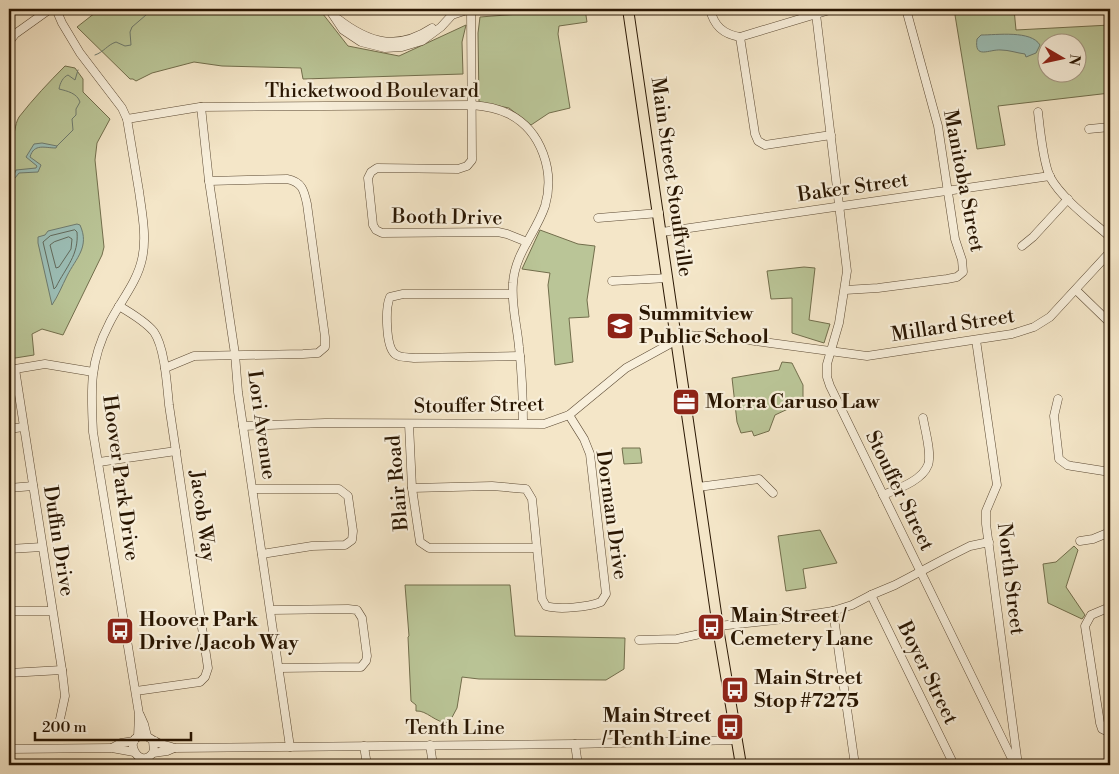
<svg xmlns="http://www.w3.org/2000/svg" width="1119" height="774" viewBox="0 0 1119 774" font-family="'Libre Bodoni',serif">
	<rect width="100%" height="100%" fill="#f4e6c8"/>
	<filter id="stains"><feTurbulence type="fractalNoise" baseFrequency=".004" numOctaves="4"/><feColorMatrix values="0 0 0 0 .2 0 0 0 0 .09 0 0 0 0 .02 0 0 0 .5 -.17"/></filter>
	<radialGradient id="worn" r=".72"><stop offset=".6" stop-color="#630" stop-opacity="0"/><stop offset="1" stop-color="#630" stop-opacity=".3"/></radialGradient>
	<g fill="#bac597" stroke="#726e4c" fill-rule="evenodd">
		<path d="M 100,9 L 319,9 L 348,46 L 399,56 L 466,25 L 462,42 L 463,74 L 303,79 L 301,68 L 222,66 L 194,62 L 152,73 L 136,81 L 133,79 L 130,79 L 77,27 Z"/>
		<path d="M 585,9 L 587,22 L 559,26 L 558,34 L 570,108 L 549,113 L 531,125 L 509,108 L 479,102 L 478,33 L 480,17 Z"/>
		<path d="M 954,9 L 1014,9 L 1016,30 L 1110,25 L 1110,93 L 998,106 L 1005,145 L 977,149 ZM 1046,42 L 1076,42 L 1076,72 L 1046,72 Z"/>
		<path d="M 65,66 L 75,68 L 83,79 L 83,92 L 110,119 L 97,143 L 95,160 L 104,247 L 102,255 L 63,335 L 42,329 L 32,334 L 34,355 L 9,359 L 9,142 C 16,136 14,125 19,117 C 33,99 49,82 65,66 Z"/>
		<path d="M 540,230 L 578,244 L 595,246 L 587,300 L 589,317 L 569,318 L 573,362 L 555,365 L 548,285 L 550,273 L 522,269 Z"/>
		<path d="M 804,267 L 815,268 L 809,320 L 830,324 L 824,343 L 792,333 L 792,298 L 771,299 L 767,271 Z"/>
		<path d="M 782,362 L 792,363 L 803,385 L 803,402 L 775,415 L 769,431 L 754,436 L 752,431 L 741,433 L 737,422 L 732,378 L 779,370 Z"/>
		<path d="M 622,448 L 640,448 L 642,463 L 624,464 Z"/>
		<path d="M 820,530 L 837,563 L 803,569 L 806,588 L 786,591 L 778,536 Z"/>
		<path d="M 1074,546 L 1078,550 L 1066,587 L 1085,615 L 1082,619 L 1048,603 L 1043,564 L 1056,562 Z"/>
		<path d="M 405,585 L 510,585 L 515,636 L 625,638 L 624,669 L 606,680 L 479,679 L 462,677 L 457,708 L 449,723 C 435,723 427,710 416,711 L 416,705 L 411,701 L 408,637 L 409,636 Z"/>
	</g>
	<g fill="#9cbfb7" stroke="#6e7b6f">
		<path d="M 981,35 C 997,35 1031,30 1040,45 L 1036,53 L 1026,57 L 1025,54 C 1017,53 1009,50 1001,50 C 989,49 974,60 977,39 Z"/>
		<path d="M 42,143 L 57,146 L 56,148 C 45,148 34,143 30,157 L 41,165 L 38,172 L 19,173 L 11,183 L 9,184 L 9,180 L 13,177 L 16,170 L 36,168 L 37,166 L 26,157 L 34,144 Z"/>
		<path d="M 77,224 L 80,225 C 90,247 76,258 67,276 C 62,286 58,296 52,305 L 38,243 L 38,237 L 45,235 L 48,231 Z"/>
	</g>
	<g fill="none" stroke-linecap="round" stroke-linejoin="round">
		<g stroke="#626a5c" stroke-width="1">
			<path d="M 75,230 L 77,232 C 79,255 66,267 56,287 L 54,289 L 43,242 L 50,236 Z"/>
			<path d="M 69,237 L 72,239 L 71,249 L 59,267 L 56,268 L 50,245 L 54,242 Z"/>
		</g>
		<g stroke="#6e7b6f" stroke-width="1">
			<path d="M 95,55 C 104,52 107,45 116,42 L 125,46 L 131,45 L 130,32 L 132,27 L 153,9"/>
			<path d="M 57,146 L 73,130 L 72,119 L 76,115 L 76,109 L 80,102 C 77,93 67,91 59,89 C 60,83 63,77 68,75 L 75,80 L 78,70"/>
		</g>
		<g stroke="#5c4a34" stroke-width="9">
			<g id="minor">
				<path d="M 56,9 L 62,23 L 80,53 L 122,108 L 127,119 C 131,143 135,167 139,191 C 142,213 147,237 142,259 C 137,283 119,303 109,324 C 89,362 91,391 93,432 L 139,714 L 138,737"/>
				<path d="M 329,9 L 343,30 L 361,42 L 385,48 L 402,47 L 422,41 L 441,27 L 452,15 L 470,9"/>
				<path d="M 471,9 L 472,160 L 467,166 L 458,169 L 377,168 L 371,172 L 368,178 L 373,225 L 376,230 L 382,233 L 498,232 L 507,234 L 527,242"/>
				<path d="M 710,9 C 714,26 723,34 740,37 L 833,9"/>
				<path d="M 816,14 L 847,271 L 839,323 L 827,364 L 827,377 L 830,386 L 1015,765"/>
				<path d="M 338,19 C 369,43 397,51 432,28"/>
				<path d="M 740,37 L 755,134 L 758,141 L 765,145 L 831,135"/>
				<path d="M 9,42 L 15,34 L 50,9"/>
				<path d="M 201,107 L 209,181 L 235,354 L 238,392 L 290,747"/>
				<path d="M 1038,112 C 1040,130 1043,162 1050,177 C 1062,199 1092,221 1110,237"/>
				<path d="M 127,119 L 200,107 L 472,105 C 485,106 497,108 509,114 C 542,131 555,172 545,206 C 536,233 515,253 513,283 C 511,305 517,325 519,347 C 522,373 523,397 523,423"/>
				<path d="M 1089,129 L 1110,127"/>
				<path d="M 598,218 L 659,213"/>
				<path d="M 662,232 L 1050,176"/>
				<path d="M 1022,246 L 1033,237 L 1068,199"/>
				<path d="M 612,281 L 668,278"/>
				<path d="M 845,290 L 878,288 L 947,279 L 957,277 L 963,272 L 962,260 L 955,239 L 938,126 L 906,9"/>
				<path d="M 1076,290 L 1110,323"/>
				<path d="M 512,294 L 403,294 L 390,297 C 385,308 386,345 394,353 C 398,358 408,357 414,358 L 520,356"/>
				<path d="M 119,306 C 131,313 146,322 154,332 C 165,348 167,386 169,405 L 208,668 L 205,677 L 200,682 L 136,691"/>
				<path d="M 976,340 L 997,485 L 986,511 L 986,524 L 1018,765"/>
				<path d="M 165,368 L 194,356 L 303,354 L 318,353 L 325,347 L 325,337 L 307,204 C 304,190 302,182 287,179 L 209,181"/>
				<path d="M 15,369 L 62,670 L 65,696 L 60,719"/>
				<path d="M 9,370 L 45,364 L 93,372"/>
				<path d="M 1058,399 L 1054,416 L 1059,459 L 1067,465 L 1072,466 L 1110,472"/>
				<path d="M 409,424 L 412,488 L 420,542 L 429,548 L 536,548"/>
				<path d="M 243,426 L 325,423 L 544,424 L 569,415 L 626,368 L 686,335 L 733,338 L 867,356 L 1012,334 L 1034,327 L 1050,317 L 1110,252"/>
				<path d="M 9,429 L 23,427"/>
				<path d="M 99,462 L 176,451"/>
				<path d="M 698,487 L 759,479 L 773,493"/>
				<path d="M 9,488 L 33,486"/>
				<path d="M 412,488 L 492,486 L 526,489 L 532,499 L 542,599 L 546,606 C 559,610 588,607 601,602 L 606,594 L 590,454 L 584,439 L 569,415"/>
				<path d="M 253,489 L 339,489 L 348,496 L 353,531 L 352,540 L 345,545 L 312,546 L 262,554"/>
				<path d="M 883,495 C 897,489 922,481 928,465 C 932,454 925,430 923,418"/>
				<path d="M 1080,541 L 1093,539 L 1110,532"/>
				<path d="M 9,549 L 42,547"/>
				<path d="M 871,595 L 954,765"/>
				<path d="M 1110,607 L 1091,615 L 1085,626 L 1100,723 L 1102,729 L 1110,733"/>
				<path d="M 271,610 L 348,609 L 357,610 L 362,618 L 367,656 L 366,661 L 361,667 L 279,668"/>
				<path d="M 9,611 L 52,611"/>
				<path d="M 833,611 L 855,765"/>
				<path d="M 718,626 L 775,620 L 833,611 L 852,605 L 871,595 L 895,585 L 948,557 L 970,546 L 989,542"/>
				<path d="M 639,640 L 677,639 L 700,634 L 719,634"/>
				<path d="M 9,673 L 62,670"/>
				<path d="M 140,715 L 144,724 L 147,736"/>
				<path d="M 153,741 L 154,751 C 140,774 120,735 144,736 C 149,736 151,740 155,741 C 160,745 168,745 174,748 L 575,744 L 736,740"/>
				<path d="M 575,744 L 578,765"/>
				<path d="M 430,745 L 433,765"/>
				<path d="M 364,746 L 367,765"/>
				<path d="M 112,748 L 121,743 L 134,741"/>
				<path d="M 9,749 L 112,748 L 134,752"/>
				<path d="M 153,753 L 167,751 L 174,748"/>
			</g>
		</g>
		<g stroke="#291602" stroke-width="12">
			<path id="major" d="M 628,9 L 719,634 L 741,765"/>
		</g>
		<use href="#minor" stroke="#f8efdb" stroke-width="8"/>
		<use href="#major" stroke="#f4e6c8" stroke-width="10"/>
	</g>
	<defs>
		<g id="school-square" transform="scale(1.4375)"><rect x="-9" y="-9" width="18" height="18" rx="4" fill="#8f2418" stroke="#f8efdb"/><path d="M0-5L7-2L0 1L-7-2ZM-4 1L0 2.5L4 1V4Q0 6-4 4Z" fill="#fff"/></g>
		<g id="office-square" transform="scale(1.4375)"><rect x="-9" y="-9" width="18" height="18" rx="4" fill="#8f2418" stroke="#f8efdb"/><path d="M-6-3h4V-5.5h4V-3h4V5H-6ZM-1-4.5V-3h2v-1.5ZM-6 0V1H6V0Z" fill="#fff"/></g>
		<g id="bus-square" transform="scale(1.4375)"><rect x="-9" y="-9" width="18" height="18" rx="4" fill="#8f2418" stroke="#f8efdb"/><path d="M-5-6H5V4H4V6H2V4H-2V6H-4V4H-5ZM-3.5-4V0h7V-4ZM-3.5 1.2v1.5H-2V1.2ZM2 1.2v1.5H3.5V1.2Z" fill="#fff"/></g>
	</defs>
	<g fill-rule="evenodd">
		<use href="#school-square" x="620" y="326"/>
		<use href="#office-square" x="686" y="402"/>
		<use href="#bus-square" x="711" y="627"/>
		<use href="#bus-square" x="120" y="631"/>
		<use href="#bus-square" x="735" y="690"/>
		<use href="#bus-square" x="730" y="727"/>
	</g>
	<g text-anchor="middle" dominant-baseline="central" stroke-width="4.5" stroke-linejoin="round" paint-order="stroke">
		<g font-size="20" fill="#291602" stroke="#f8efdb">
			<text x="372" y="91">Thicketwood Boulevard</text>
			<text transform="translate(671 177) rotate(82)">Main Street Stouffville</text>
			<text transform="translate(963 181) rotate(79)">Manitoba Street</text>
			<text transform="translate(853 188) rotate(-8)">Baker Street</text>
			<text transform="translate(447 218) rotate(1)">Booth Drive</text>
			<text transform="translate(953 326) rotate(-9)">Millard Street</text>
			<text transform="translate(479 406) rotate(-1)">Stouffer Street</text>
			<text transform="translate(261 425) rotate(82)">Lori Avenue</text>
			<text transform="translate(120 478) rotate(82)">Hoover Park Drive</text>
			<text transform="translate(398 483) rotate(-95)">Blair Road</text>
			<text transform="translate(899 491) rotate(64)">Stouffer Street</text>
			<text transform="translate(611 515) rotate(82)">Dorman Drive</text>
			<text transform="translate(202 516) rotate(82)">Jacob Way</text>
			<text transform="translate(58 541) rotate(81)">Duffin Drive</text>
			<text transform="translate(1010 579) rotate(83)">North Street</text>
			<text transform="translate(927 673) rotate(64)">Boyer Street</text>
			<text x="455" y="728">Tenth Line</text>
		</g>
		<g font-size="20" font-weight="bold" fill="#291602" stroke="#f8efdb" text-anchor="start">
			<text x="639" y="314">Summitview<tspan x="639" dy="23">Public School</tspan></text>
			<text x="705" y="402">Morra Caruso Law</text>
			<text x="730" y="616">Main Street /<tspan x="730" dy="23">Cemetery Lane</tspan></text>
			<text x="139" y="620">Hoover Park<tspan x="139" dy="23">Drive / Jacob Way</tspan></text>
			<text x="754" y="678">Main Street<tspan x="754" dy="23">Stop #7275</tspan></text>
			<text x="711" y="716" text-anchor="end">Main Street<tspan x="711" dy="23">/ Tenth Line</tspan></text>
		</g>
	</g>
	<rect width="1119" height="774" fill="none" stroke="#f4e6c8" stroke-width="30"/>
	<rect x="10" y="10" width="1099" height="754" fill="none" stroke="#291602" stroke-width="2.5"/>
	<rect x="15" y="15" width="1089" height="744" fill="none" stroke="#291602"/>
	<g transform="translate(1062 58) rotate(99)"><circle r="24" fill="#f8efdb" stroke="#a59884"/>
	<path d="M0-4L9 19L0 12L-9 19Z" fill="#8f2418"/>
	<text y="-8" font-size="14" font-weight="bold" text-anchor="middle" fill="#291602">N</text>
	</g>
	<path d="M35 732v8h156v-8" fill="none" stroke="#291602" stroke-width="2.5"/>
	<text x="42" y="732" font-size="15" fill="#291602" stroke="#f8efdb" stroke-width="4" paint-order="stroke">200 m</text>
	<rect width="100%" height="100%" filter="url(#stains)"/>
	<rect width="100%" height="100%" fill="url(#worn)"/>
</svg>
